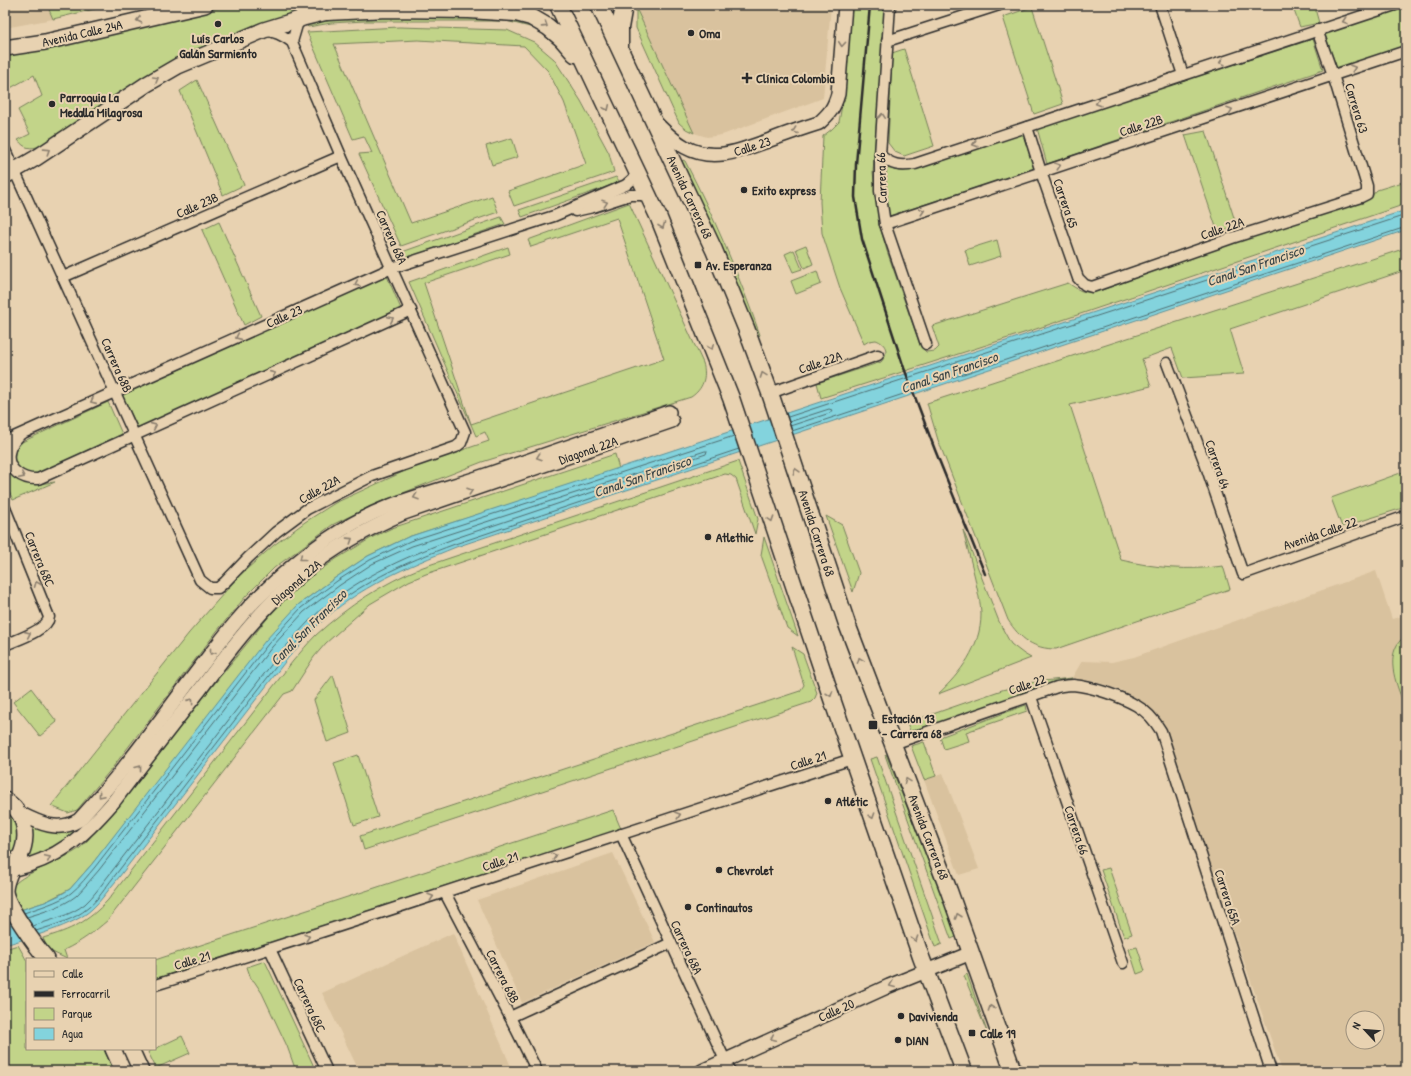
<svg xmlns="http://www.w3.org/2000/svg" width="1411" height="1076" viewBox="0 0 1411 1076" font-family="'Patrick Hand',sans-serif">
	<rect width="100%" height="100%" fill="#e8d2b1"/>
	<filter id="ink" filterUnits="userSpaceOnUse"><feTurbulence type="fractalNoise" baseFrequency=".025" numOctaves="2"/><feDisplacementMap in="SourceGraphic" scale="8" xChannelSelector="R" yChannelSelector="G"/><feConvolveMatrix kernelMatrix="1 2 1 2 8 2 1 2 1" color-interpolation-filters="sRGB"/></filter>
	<g filter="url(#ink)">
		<g fill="#d9c29e" fill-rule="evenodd">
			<path d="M 5,5 L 47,5 L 53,19 L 5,28 Z"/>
			<path d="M 637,5 L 831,5 L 823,98 L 722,135 L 707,137 L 694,133 L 636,8 Z"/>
			<path d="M 1376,571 L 1392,619 L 1406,615 L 1406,1068 L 1396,1071 L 1282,1071 L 1163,728 L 1139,702 L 1121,690 L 1095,682 L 1072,678 L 1082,661 L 1112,662 L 1134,657 ZM 1353,1018 L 1377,1018 L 1377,1042 L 1353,1042 Z"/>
			<path d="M 943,773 L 979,869 L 959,875 L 924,780 Z"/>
			<path d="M 613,853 L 655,942 L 522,1003 L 477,900 Z"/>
			<path d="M 453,933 L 513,1071 L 359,1071 L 322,993 Z"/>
		</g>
		<g fill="#c2d489" stroke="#76805a">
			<path d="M 47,5 L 111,5 L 53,19 Z"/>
			<path d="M 230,5 L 320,5 L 294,12 L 257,25 L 41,146 C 30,149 25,149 18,140 L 30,134 L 18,110 L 42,96 L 34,75 L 5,91 L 5,56 L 44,49 Z"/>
			<path d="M 852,5 L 885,5 L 873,172 L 876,200 L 879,223 L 887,251 L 920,345 L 926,352 L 935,351 L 939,347 L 932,326 L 1068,283 C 1083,293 1085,294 1102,290 L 1254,235 L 1369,199 L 1377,190 L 1406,181 L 1406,204 L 1030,331 L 821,398 L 817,383 L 881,362 C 889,353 887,344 876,340 L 869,341 L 864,344 L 840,288 L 822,233 L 820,202 L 823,136 L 832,129 L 839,122 L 842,105 Z"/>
			<path d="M 1292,5 L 1314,5 L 1319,23 L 1300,27 Z"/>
			<path d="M 1032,7 L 1063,104 L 1034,114 L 1003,17 Z"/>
			<path d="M 1406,7 L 1406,46 L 1337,69 L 1325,34 Z"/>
			<path d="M 636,8 L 694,133 L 686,129 L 679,123 L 636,28 Z"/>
			<path d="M 361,14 L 503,16 L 536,25 L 530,27 L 506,21 L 365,21 L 331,23 L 308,27 L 305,24 Z"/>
			<path d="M 399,27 L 507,30 L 534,42 L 554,59 L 581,101 L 609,153 L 614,172 L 514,206 L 508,191 L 586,164 L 564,102 L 548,71 L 524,46 L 418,40 L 334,44 L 411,223 L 492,196 L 498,212 L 401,246 L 359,154 L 372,153 L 364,136 L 353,139 L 307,32 Z"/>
			<path d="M 1313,39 L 1323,70 L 1047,164 L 1037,128 Z"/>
			<path d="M 904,49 L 934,146 L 904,156 L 895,152 L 888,143 L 892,53 Z"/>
			<path d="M 197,80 L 244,185 L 223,195 L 180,91 Z"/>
			<path d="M 1206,131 L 1237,227 L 1218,233 L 1185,135 Z"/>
			<path d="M 1023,133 L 1034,169 L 889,216 L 884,173 L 886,168 L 899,171 L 910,171 Z"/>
			<path d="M 512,138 L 518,157 L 492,165 L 486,146 Z"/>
			<path d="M 683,160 L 685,161 C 714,217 739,275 760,335 L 759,336 L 682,161 Z"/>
			<path d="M 616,177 L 620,182 L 522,217 L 519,210 Z"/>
			<path d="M 629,203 L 703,363 C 707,377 703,389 691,397 L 482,462 L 375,504 L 332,525 L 274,568 L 246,596 L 217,631 L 113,767 L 77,810 L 68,813 L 51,806 L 189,633 L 239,576 L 274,545 L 305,522 L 335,503 L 416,466 L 489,441 L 485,432 L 476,436 L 409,282 L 508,247 L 510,254 L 424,283 L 471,424 L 664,359 L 617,218 L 531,247 L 528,240 Z"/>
			<path d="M 501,217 L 505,224 L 406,258 L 402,252 Z"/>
			<path d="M 219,222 L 261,316 L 244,325 L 202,230 Z"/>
			<path d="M 997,240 L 1001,256 L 970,266 L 965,250 Z"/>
			<path d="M 806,245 L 813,264 L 804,268 L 796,249 Z"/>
			<path d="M 1406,248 L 1406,270 L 1230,329 L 1244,374 L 1183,378 L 1172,348 L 1142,359 L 1151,386 L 1070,405 L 1121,560 C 1156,568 1188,571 1223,566 L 1230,589 L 1056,649 C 1034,649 1020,639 1008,620 L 938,440 L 927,403 Z"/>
			<path d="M 794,250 L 802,269 L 793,272 L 785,254 Z"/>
			<path d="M 817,271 L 821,284 L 796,294 L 791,281 Z"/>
			<path d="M 387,276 L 401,309 L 138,428 L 122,395 Z"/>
			<path d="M 108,402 L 122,434 L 37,474 C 16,474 7,457 22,442 Z"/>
			<path d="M 615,454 L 619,469 L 408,537 L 368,556 L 335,578 L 298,605 L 92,864 L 70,889 L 45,902 L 20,910 C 15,903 10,896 13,887 C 17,876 62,860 74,852 C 80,849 84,844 88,840 L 283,599 L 300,584 L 336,559 L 373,537 L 392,528 Z"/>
			<path d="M 738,461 L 758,519 L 755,534 L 736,479 L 731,475 L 725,474 L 426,574 L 409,581 L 370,604 L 326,643 L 314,657 L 292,691 L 284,694 L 108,920 C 94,932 81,942 64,950 L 67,959 L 48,950 L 43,938 C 71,930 88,922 108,900 L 293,661 C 301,652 308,643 316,635 C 348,606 383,583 423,567 Z"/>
			<path d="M 5,464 L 37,484 L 55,482 L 13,500 L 5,483 Z"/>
			<path d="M 1406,471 L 1406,507 L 1342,527 L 1331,498 Z"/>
			<path d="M 826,516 L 842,525 L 859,573 L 853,592 Z"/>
			<path d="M 963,530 L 1000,624 L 1011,644 L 1024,654 L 1031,658 L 938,694 C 960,674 981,646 981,615 C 981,602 977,590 975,578 C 971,562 967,546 963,530 Z"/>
			<path d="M 349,537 L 230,642 L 90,820 L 82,828 L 52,849 L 23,861 L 28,822 C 46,835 57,832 77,827 L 228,640 L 264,599 Z"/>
			<path d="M 764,537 L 798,636 L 787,628 L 761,555 Z"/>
			<path d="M 1406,635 L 1406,710 C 1399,690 1386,665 1397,645 C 1399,641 1403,638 1406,635 Z"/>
			<path d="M 792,647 L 803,654 L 817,693 L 815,698 L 811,702 L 364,850 L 360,836 L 800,691 L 804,685 Z"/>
			<path d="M 333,675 L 351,733 L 327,742 L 314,700 Z"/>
			<path d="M 1072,678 L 911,733 L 907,723 L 1002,690 L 1034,682 Z"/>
			<path d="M 31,688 L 57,722 L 40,736 L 13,702 Z"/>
			<path d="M 1026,705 L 1027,711 L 966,732 L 969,741 L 944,749 L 940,737 Z"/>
			<path d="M 924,742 L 936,776 L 924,780 L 911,746 Z"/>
			<path d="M 886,754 L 958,936 L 951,939 L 885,755 Z"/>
			<path d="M 358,755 L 378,817 L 354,825 L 334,763 Z"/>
			<path d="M 877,757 L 942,944 L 935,947 L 870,759 Z"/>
			<path d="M 5,806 L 18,823 L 19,845 L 5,868 Z"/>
			<path d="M 613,810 L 621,829 L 155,979 L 155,960 Z"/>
			<path d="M 1109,868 L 1132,934 L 1124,937 L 1101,870 Z"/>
			<path d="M 18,945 L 27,961 L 27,1049 L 104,1049 L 114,1071 L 5,1071 L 5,949 Z"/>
			<path d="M 1137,947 L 1145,971 L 1137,974 L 1129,949 Z"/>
			<path d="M 265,961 L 316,1071 L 296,1071 L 287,1046 L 262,993 L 254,981 L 251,979 L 247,967 Z"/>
			<path d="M 967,974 L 987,1032 L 964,976 Z"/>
			<path d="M 182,1036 L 190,1053 L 156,1068 L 148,1052 Z"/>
		</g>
		<path fill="#83d3dd" stroke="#609096" d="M 1406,210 L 1406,230 L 456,547 C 407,567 358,587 319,624 C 308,635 298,647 288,658 L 116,881 C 108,890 101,901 92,909 C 76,925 28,938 5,945 L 5,915 L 45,902 L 60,895 L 70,889 L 92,864 L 265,641 L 298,605 L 335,578 L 368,556 L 408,537 Z"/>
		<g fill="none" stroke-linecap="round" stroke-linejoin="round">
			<g stroke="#4e6e72" stroke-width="1">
				<path d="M 788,417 L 1406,215"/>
				<path d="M 789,422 L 829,409 L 832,410 L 830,413 L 790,426"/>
				<path d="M 792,431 L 1406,227"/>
				<path d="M 24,913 C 40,907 57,903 71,893 C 80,886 88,875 95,867 L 268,644 L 301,608 L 337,581 L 370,560 L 410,541 L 734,436"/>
				<path d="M 27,917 C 43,912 62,907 76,896 C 84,888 92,878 99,870 L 272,647 L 304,612 L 340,585 L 372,564 L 412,546 L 705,451 L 707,451 L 706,454 L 453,539 C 403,558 352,580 312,618 C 301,629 291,641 281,652 L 109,875 C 101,885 94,896 85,904 C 70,916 50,920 33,926"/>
				<path d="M 36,931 C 54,925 74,920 88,908 C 98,900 105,888 113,878 L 285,655 C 295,644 305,632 316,621 C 356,584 404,563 455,544 L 739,449"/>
			</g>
			<g stroke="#2b2b2b" stroke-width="13">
				<g id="minor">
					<path d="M 890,5 L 880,155 L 880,191 L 885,224 L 926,344"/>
					<path d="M 1160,5 L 1183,75"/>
					<path d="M 887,41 L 999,5"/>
					<path d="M 292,42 L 297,25 L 303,18"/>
					<path d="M 1027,127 L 1041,172 L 1078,278 L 1085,285 L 1092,287 L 1232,238 L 1361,197 L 1367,194 L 1367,186 L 1333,75 L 1317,30"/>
					<path d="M 5,150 L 200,580 L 210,588 L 218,588 L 225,582 L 248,558 L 276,532 L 307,509 L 372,476 L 456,447 L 461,443 L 465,432 L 341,156 L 292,42 C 284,36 276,31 266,31"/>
					<path d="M 880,155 C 891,165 900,167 915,164 L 1395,5"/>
					<path d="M 575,211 L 593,207 L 630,195 L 648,195"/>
					<path d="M 885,224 L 1406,51"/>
					<path d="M 63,277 L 341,156"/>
					<path d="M 1167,363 L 1205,463 L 1243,574 L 1406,516"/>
					<path d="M 770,393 L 878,355"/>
					<path d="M 19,436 C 14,441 10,446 9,453 C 6,470 23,480 38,479 L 411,310"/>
					<path d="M 5,441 L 392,268 L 554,216 L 626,185 L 634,178 L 637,171"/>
					<path d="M 5,508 L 49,617 C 48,630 16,640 5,645"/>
					<path d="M 1031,697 L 1123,963"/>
					<path d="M 893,744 L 1057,687 C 1062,686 1068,685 1073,685 C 1093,687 1120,696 1137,706 C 1148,712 1155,721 1161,731 L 1271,1071"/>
					<path d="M 621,834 L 730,1071"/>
					<path d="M 445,893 L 510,1017 L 537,1071"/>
					<path d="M 270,949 L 327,1071"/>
					<path d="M 155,985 C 388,912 620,834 852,759"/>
					<path d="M 510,1017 L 671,943"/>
				</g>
			</g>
			<g stroke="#2b2b2b" stroke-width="16">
				<g id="tertiary">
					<path d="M 657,124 C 665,132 674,141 685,147 C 714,163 742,150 770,140 C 786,134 803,128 819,123 C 830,113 834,108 838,94 L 845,5"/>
					<path d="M 19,813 C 39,823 58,833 79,820 C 124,772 162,717 202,665 C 222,639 242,612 267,589 C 302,555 344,524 390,506 C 421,494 454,486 486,475 C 547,454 608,433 669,412"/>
					<path d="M 11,870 C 59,859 82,838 114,801 C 142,764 170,728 199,691 C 231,648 264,605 305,571 C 335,547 369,528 404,513 L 672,421"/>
					<path d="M 702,1071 L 889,986 L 971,953"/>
				</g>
			</g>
			<g stroke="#2b2b2b" stroke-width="18">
				<g id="secondary">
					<path d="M 5,48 L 45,42 L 205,5"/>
					<path d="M 5,176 L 36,158 L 147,84 L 178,66 L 264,30 L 303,18 L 340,9"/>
					<path d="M 5,800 C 33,817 30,856 5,874"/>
					<path d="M 11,870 C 8,877 5,884 5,891 C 6,905 37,948 47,959"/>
					<path d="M 113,1049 L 123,1071"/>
					<path d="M 131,1049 L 141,1071"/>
				</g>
			</g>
			<g stroke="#2b2b2b" stroke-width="19">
				<g id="primary">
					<path d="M 558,5 L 658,216 L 731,398 L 833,702 L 921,957 L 964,1071"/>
					<path d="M 599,5 L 714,250 L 746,328 L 770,393 L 847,624 L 949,891 L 1013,1071"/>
					<path d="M 327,12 L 387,9 L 469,10 L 516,13 L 531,17 L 548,27 L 562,39 L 575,54"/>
					<path d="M 620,46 L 620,28 L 624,5"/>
				</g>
			</g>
			<use href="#minor" stroke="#e8d2b1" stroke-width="10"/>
			<use href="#tertiary" stroke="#e8d2b1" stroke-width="13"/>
			<use href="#secondary" stroke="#e8d2b1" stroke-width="15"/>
			<use href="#primary" stroke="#e8d2b1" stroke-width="16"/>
			<path stroke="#2b2b2b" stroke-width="2.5" d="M 870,5 L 856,164 L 855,197 L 862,239 L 904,368 L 935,450 L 985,574"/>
		</g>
		<defs><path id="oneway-chevron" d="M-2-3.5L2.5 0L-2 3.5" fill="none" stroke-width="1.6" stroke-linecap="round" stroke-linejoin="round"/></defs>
		<g stroke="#8a7e6e">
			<use href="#oneway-chevron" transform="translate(139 20) rotate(167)"/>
			<use href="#oneway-chevron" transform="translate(1345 21) rotate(162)"/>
			<use href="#oneway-chevron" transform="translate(545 25) rotate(33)"/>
			<use href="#oneway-chevron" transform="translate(842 44) rotate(95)"/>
			<use href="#oneway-chevron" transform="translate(1222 62) rotate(162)"/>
			<use href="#oneway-chevron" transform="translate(1353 68) rotate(-18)"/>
			<use href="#oneway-chevron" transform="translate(156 79) rotate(-30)"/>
			<use href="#oneway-chevron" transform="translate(1098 103) rotate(162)"/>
			<use href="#oneway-chevron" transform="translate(607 108) rotate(65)"/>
			<use href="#oneway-chevron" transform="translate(1230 110) rotate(-19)"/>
			<use href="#oneway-chevron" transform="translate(882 116) rotate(-86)"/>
			<use href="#oneway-chevron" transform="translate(795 131) rotate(160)"/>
			<use href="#oneway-chevron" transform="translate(975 144) rotate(162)"/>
			<use href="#oneway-chevron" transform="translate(47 151) rotate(-33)"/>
			<use href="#oneway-chevron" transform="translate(1058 166) rotate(-18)"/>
			<use href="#oneway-chevron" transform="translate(605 203) rotate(-19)"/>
			<use href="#oneway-chevron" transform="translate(922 211) rotate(-18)"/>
			<use href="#oneway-chevron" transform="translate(662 226) rotate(68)"/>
			<use href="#oneway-chevron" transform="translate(357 284) rotate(156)"/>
			<use href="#oneway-chevron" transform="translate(391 319) rotate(-25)"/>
			<use href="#oneway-chevron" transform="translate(238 337) rotate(156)"/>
			<use href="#oneway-chevron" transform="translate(711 347) rotate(68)"/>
			<use href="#oneway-chevron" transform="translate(273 374) rotate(-24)"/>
			<use href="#oneway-chevron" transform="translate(763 375) rotate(-110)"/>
			<use href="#oneway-chevron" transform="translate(93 401) rotate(156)"/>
			<use href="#oneway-chevron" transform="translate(154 426) rotate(-24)"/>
			<use href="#oneway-chevron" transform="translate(539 457) rotate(161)"/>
			<use href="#oneway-chevron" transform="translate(796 471) rotate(-108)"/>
			<use href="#oneway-chevron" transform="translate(22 476) rotate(27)"/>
			<use href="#oneway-chevron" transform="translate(470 491) rotate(-19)"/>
			<use href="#oneway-chevron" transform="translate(416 497) rotate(161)"/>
			<use href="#oneway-chevron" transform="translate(771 519) rotate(72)"/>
			<use href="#oneway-chevron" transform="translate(350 540) rotate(-33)"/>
			<use href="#oneway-chevron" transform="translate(302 558) rotate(141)"/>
			<use href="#oneway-chevron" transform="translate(37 584) rotate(-112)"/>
			<use href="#oneway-chevron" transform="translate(28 634) rotate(-24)"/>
			<use href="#oneway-chevron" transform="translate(212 652) rotate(128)"/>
			<use href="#oneway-chevron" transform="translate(860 660) rotate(-111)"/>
			<use href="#oneway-chevron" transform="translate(830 694) rotate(71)"/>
			<use href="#oneway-chevron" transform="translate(191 701) rotate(-53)"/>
			<use href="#oneway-chevron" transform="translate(139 768) rotate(-52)"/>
			<use href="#oneway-chevron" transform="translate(907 781) rotate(-111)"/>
			<use href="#oneway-chevron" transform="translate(101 795) rotate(130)"/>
			<use href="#oneway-chevron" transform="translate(678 815) rotate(-18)"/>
			<use href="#oneway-chevron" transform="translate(872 816) rotate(71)"/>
			<use href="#oneway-chevron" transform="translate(554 856) rotate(-18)"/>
			<use href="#oneway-chevron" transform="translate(48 858) rotate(-25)"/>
			<use href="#oneway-chevron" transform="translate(431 897) rotate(-18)"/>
			<use href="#oneway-chevron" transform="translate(958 916) rotate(-109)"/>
			<use href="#oneway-chevron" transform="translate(307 937) rotate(-18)"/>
			<use href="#oneway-chevron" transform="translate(915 939) rotate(72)"/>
			<use href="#oneway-chevron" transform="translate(892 985) rotate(158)"/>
			<use href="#oneway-chevron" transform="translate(991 1008) rotate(-109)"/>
			<use href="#oneway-chevron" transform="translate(773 1038) rotate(155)"/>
		</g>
	</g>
	<g fill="#2b2b2b" stroke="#e8d2b1" stroke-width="1.5">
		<circle cx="218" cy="24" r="4"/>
		<circle cx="691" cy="33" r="4"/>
		<path d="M745 72h4v4h4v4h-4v4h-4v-4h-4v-4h4z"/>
		<circle cx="52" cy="104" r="4"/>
		<circle cx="744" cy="190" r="4"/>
		<rect x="694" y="261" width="8" height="8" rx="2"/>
		<circle cx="708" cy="537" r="4"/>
		<rect x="868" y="720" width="10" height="10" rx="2"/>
		<circle cx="828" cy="801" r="4"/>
		<circle cx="719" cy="870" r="4"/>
		<circle cx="688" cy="907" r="4"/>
		<circle cx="901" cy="1016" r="4"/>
		<rect x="968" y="1029" width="8" height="8" rx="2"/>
		<circle cx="898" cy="1040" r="4"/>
	</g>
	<g text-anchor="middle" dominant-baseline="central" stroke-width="4" stroke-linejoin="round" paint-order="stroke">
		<g font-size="13" fill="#2b2b2b" stroke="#e8d2b1">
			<text transform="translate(82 33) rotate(-13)">Avenida Calle 24A</text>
			<text transform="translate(1357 108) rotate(73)">Carrera 63</text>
			<text transform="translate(1141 125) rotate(-18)">Calle 22B</text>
			<text transform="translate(752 146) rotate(-18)">Calle 23</text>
			<text transform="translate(881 178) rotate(-92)">Carrera 66</text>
			<text transform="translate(690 197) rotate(65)">Avenida Carrera 68</text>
			<text transform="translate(1066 203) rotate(71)">Carrera 65</text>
			<text transform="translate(197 205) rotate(-24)">Calle 23B</text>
			<text transform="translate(1222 228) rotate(-19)">Calle 22A</text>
			<text transform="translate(392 237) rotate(66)">Carrera 68A</text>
			<text transform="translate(284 316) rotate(-24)">Calle 23</text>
			<text transform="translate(820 362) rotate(-19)">Calle 22A</text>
			<text transform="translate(117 365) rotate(66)">Carrera 68B</text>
			<text transform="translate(588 450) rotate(-19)">Diagonal 22A</text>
			<text transform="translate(1218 464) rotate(71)">Carrera 64</text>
			<text transform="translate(319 489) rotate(-29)">Calle 22A</text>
			<text transform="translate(817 533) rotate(72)">Avenida Carrera 68</text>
			<text transform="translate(1320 533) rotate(-19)">Avenida Calle 22</text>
			<text transform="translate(40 559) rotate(68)">Carrera 68C</text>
			<text transform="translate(296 582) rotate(-41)">Diagonal 22A</text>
			<text transform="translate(1027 684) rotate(-19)">Calle 22</text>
			<text transform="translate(808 760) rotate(-18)">Calle 21</text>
			<text transform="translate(1077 830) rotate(71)">Carrera 66</text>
			<text transform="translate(929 837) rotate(69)">Avenida Carrera 68</text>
			<text transform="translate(500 861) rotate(-18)">Calle 21</text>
			<text transform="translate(1228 897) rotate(72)">Carrera 65A</text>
			<text transform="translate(687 947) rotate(65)">Carrera 68A</text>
			<text transform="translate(192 960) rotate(-17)">Calle 21</text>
			<text transform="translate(503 976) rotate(63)">Carrera 68B</text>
			<text transform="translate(310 1005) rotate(65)">Carrera 68C</text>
			<text transform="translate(836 1010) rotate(-24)">Calle 20</text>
		</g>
		<g font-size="13" font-weight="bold" fill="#2b2b2b" stroke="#e8d2b1" text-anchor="start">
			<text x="699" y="33">Oma</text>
			<text x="218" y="38" text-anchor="middle">Luís Carlos<tspan x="218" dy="15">Galán Sarmiento</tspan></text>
			<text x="756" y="78">Clínica Colombia</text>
			<text x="60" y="97">Parroquia La<tspan x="60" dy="15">Medalla Milagrosa</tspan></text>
			<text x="752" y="190">Exito express</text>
			<text x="706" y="265">Av. Esperanza</text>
			<text x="716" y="537">Atlethic</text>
			<text x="882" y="718">Estación 13<tspan x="882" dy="15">- Carrera 68</tspan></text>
			<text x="836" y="801">Atlétic</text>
			<text x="727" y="870">Chevrolet</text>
			<text x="696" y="907">Continautos</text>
			<text x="909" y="1016">Davivienda</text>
			<text x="980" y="1033">Calle 19</text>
			<text x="906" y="1040">DIAN</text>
		</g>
		<g font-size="14" font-style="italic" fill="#384446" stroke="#e8d2b1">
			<text transform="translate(1255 265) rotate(-19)">Canal San Francisco</text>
			<text transform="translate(949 372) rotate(-19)">Canal San Francisco</text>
			<text transform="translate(642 476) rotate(-19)">Canal San Francisco</text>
			<text transform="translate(308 627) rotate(-45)">Canal San Francisco</text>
		</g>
	</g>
	<rect width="1411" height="1076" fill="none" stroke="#e8d2b1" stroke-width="20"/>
	<rect x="10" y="10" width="1391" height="1056" fill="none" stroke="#2b2b2b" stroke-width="1.5" filter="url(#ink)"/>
	<rect x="26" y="958" width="130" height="92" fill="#e8d2b1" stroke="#9c8f7b"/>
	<rect x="34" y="971" width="20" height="6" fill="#e8d2b1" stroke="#9c8f7b"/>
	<text x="62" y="978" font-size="12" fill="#2b2b2b">Calle</text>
	<rect x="34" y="991" width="20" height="6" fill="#2b2b2b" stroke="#9c8f7b"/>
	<text x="62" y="998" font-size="12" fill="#2b2b2b">Ferrocarril</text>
	<rect x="34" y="1008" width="20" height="12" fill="#c2d489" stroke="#9c8f7b"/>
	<text x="62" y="1018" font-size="12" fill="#2b2b2b">Parque</text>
	<rect x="34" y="1028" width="20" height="12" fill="#83d3dd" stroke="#9c8f7b"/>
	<text x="62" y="1038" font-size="12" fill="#2b2b2b">Agua</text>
	<g transform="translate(1365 1030) rotate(296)"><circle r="19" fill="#e8d2b1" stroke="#9c8f7b"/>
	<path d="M0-3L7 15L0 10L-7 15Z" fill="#2b2b2b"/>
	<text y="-6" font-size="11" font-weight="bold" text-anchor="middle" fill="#2b2b2b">N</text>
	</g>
</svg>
